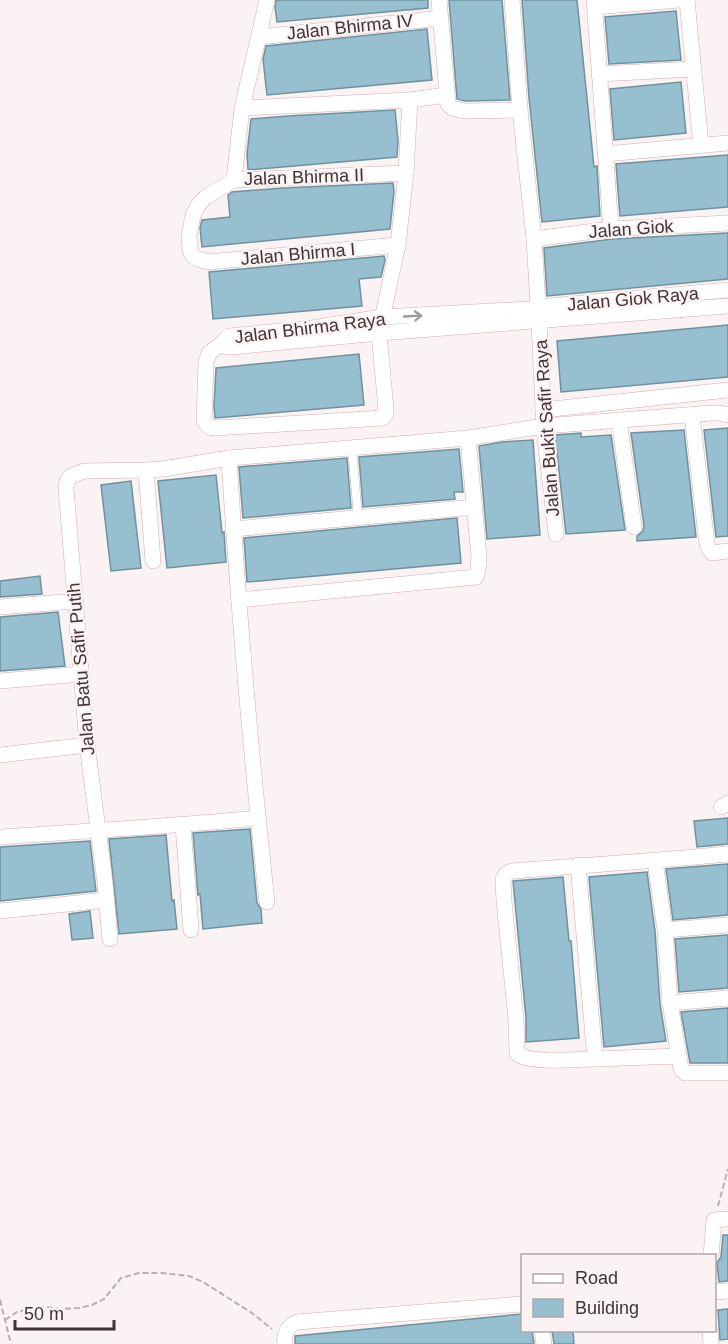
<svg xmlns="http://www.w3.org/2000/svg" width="728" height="1344" viewBox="0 0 728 1344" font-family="Arial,sans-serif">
	<rect width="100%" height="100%" fill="#faf2f3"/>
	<g fill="#96bfcf" stroke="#70929e" stroke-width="1.5">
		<path d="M 276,0 L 428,0 L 428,8 L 277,22 L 275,7 Z"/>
		<path d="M 449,0 L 502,0 L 510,100 L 465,101 L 457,99 Z"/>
		<path d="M 522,0 L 577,0 L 594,167 L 597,166 L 600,216 L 542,222 L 529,98 Z"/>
		<path d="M 676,11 L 681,60 L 609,64 L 605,17 Z"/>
		<path d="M 427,29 L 432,80 L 267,95 L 263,59 L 266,46 Z"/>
		<path d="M 681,82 L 686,133 L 614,140 L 610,89 Z"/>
		<path d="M 395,110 L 398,140 L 397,157 L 248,170 L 247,154 L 251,119 L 288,116 Z"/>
		<path d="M 728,155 L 728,207 L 620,216 L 616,164 Z"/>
		<path d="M 393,183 L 394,191 L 390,229 L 202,247 L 200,228 L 202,220 L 230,217 L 228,195 L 232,192 L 283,188 Z"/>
		<path d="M 728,233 L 728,279 L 547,296 L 544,248 L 612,239 Z"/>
		<path d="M 384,256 L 385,260 L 381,277 L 359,279 L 362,306 L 213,319 L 209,272 Z"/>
		<path d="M 728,325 L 728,377 L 561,392 L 557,341 Z"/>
		<path d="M 359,354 L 364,405 L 215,418 L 214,407 L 216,368 Z"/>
		<path d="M 728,428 L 728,536 L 716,537 L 704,430 Z"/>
		<path d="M 684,430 L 696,537 L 637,541 L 637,536 L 643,531 L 644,526 L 631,433 Z"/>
		<path d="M 581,433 L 581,437 L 611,435 L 625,530 L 566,534 L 555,435 Z"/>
		<path d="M 533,440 L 540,535 L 487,539 L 479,446 L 502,442 Z"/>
		<path d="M 459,449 L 463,492 L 454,492 L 455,499 L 363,507 L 359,457 Z"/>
		<path d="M 347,458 L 351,508 L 243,518 L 239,467 Z"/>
		<path d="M 216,475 L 222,533 L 224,532 L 226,562 L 167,568 L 158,481 Z"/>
		<path d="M 131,481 L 141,568 L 111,571 L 101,485 Z"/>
		<path d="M 457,518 L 461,563 L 247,582 L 244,538 Z"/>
		<path d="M 40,576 L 42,594 L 0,597 L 0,581 Z"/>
		<path d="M 58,612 L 65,666 L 0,671 L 0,617 Z"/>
		<path d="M 728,818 L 728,844 L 697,847 L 694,821 Z"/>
		<path d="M 250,829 L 257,903 L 261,909 L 262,923 L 203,929 L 200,894 L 198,895 L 193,833 Z"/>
		<path d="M 166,835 L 172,901 L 174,900 L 177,929 L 119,934 L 109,839 Z"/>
		<path d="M 90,841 L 96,891 L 0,901 L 0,847 Z"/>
		<path d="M 728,864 L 728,915 L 673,920 L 666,869 Z"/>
		<path d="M 647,872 L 655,931 L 660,1004 L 666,1041 L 604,1047 L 589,877 Z"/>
		<path d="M 563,877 L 569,941 L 571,941 L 579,1038 L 526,1042 L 526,1018 L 513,881 Z"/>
		<path d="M 90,911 L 93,938 L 72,940 L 69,914 Z"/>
		<path d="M 728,935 L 728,988 L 679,992 L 675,939 Z"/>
		<path d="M 728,1008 L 728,1063 L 690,1063 L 681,1012 Z"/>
		<path d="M 723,1235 L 728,1235 L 728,1281 L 719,1282 L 717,1263 L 721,1257 Z"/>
		<path d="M 728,1309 L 728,1339 L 720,1340 L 718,1310 Z"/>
		<path d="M 522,1314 L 522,1330 L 532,1330 L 534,1344 L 295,1344 L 295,1336 Z"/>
		<path d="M 552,1330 L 573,1330 L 574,1344 L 554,1344 Z"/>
	</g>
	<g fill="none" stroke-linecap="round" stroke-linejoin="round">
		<g stroke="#d3afb1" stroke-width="9">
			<path id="service" d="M 352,448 L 358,518"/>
		</g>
		<g stroke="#d3afb1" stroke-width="16">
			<g id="minor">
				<path d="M 439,0 L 448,104 L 452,108 L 464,111 L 520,110"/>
				<path d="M 512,0 L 520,110 L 534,239 L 539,322 L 544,430 L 556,534"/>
				<path d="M 594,0 L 611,229"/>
				<path d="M 687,0 L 701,145"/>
				<path d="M 595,7 L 679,0"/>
				<path d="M 259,37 L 441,18"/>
				<path d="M 599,74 L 694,69"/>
				<path d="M 242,108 L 410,100 L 447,95"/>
				<path d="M 605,154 L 728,143"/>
				<path d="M 234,180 L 242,108 L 267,0"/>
				<path d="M 534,239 L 611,229 L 728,223"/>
				<path d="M 398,245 L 208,262 L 198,259 L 193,256 L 190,250 L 189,236 L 193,215 L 199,204 L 206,197 L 234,180 L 406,173"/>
				<path d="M 728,290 L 538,307 L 529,309 L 382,317 L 312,328 L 230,336 L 225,339 L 224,342 L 227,347 L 233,347 L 379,333 L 728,306"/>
				<path d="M 224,342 L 209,353 L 206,362 L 204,421 L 209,427 L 215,428 L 383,418 L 386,414 L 386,409 L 379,333 L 398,245 L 406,173 L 410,100"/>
				<path d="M 543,410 L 728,390"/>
				<path d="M 692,415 L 707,544 L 709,549 L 712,553 L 728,551"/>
				<path d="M 619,420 L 634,527"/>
				<path d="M 229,458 C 238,606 251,755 267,902"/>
				<path d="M 146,470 L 153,561"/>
				<path d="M 233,529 L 475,507"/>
				<path d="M 239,600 L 476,577 L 478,570 L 479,557 L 468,438"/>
				<path d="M 0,607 L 76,601"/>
				<path d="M 0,681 L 81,674"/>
				<path d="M 0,755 L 87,745"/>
				<path d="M 721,807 L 728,803"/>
				<path d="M 183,825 L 191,930"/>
				<path d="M 0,837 C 86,831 172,826 258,818"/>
				<path d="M 655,861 L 665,930 L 670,1003 L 681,1069 L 685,1073 L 728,1073"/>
				<path d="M 578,865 L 595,1059 L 679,1056"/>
				<path d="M 0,911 L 106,900"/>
				<path d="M 665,930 L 728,925"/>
				<path d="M 110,939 L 105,882 L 87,745 L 66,488 L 67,481 L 71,476 L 84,471 L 146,470 L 163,469 L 229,458 L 468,438 L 544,426 L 712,413 L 719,413 L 728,415"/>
				<path d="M 670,1003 L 728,998"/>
				<path d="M 595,1059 C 577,1059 531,1064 517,1054 L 516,1019 L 504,901 L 503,879 L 506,874 L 512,871 C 584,865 656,861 728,854"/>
				<path d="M 711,1256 L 714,1220 L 728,1219"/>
				<path d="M 714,1292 L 728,1291"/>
				<path d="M 542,1330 L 544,1344"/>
				<path d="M 710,1330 L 711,1344"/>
				<path d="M 285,1344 C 283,1335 288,1325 297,1322 L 522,1304"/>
			</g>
		</g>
		<g stroke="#bbb0b1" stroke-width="2" stroke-dasharray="6 3" stroke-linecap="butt">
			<path d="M 718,1206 L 728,1169"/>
			<path d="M 0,1300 L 11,1344"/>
			<path d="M 5,1320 L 17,1312 L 30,1309 L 45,1307 L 60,1309 L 79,1308 L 92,1305 L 104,1299 L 121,1278 L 139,1273 L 162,1273 L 189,1276 L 203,1282 L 252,1313 L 272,1329"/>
		</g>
		<use href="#service" stroke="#fff" stroke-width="8"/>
		<use href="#minor" stroke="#fff" stroke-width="15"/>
	</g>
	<defs><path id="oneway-shaft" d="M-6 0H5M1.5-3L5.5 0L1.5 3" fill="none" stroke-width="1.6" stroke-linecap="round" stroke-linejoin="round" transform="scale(1.5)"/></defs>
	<use stroke="#a09a9a" href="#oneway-shaft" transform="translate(413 316) rotate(-3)"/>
	<g text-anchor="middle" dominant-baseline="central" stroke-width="4.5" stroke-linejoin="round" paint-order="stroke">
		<g font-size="18" fill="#423435" stroke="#faf2f3">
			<text transform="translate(350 27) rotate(-6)">Jalan Bhirma IV</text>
			<text transform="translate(304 177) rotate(-2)">Jalan Bhirma II</text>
			<text transform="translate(631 229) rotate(-4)">Jalan Giok</text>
			<text transform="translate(298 254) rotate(-5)">Jalan Bhirma I</text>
			<text transform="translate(633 299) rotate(-5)">Jalan Giok Raya</text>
			<text transform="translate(310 328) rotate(-7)">Jalan Bhirma Raya</text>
			<text transform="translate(547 428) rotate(-94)">Jalan Bukit Safir Raya</text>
			<text transform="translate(81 669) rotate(-95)">Jalan Batu Safir Putih</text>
		</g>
	</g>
	<rect x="521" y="1254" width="195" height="78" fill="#faf2f3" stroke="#b0a6a7" stroke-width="1.5"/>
	<rect x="533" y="1274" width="30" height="9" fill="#ffffff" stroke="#b0a6a7" stroke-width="1.5"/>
	<text x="575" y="1284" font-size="18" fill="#423435">Road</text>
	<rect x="533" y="1299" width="30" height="18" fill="#96bfcf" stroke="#b0a6a7" stroke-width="1.5"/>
	<text x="575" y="1314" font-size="18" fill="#423435">Building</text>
	<path d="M15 1320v9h99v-9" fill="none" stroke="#423435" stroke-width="3"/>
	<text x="24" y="1320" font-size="18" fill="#423435" stroke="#faf2f3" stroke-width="4.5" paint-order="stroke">50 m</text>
</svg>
